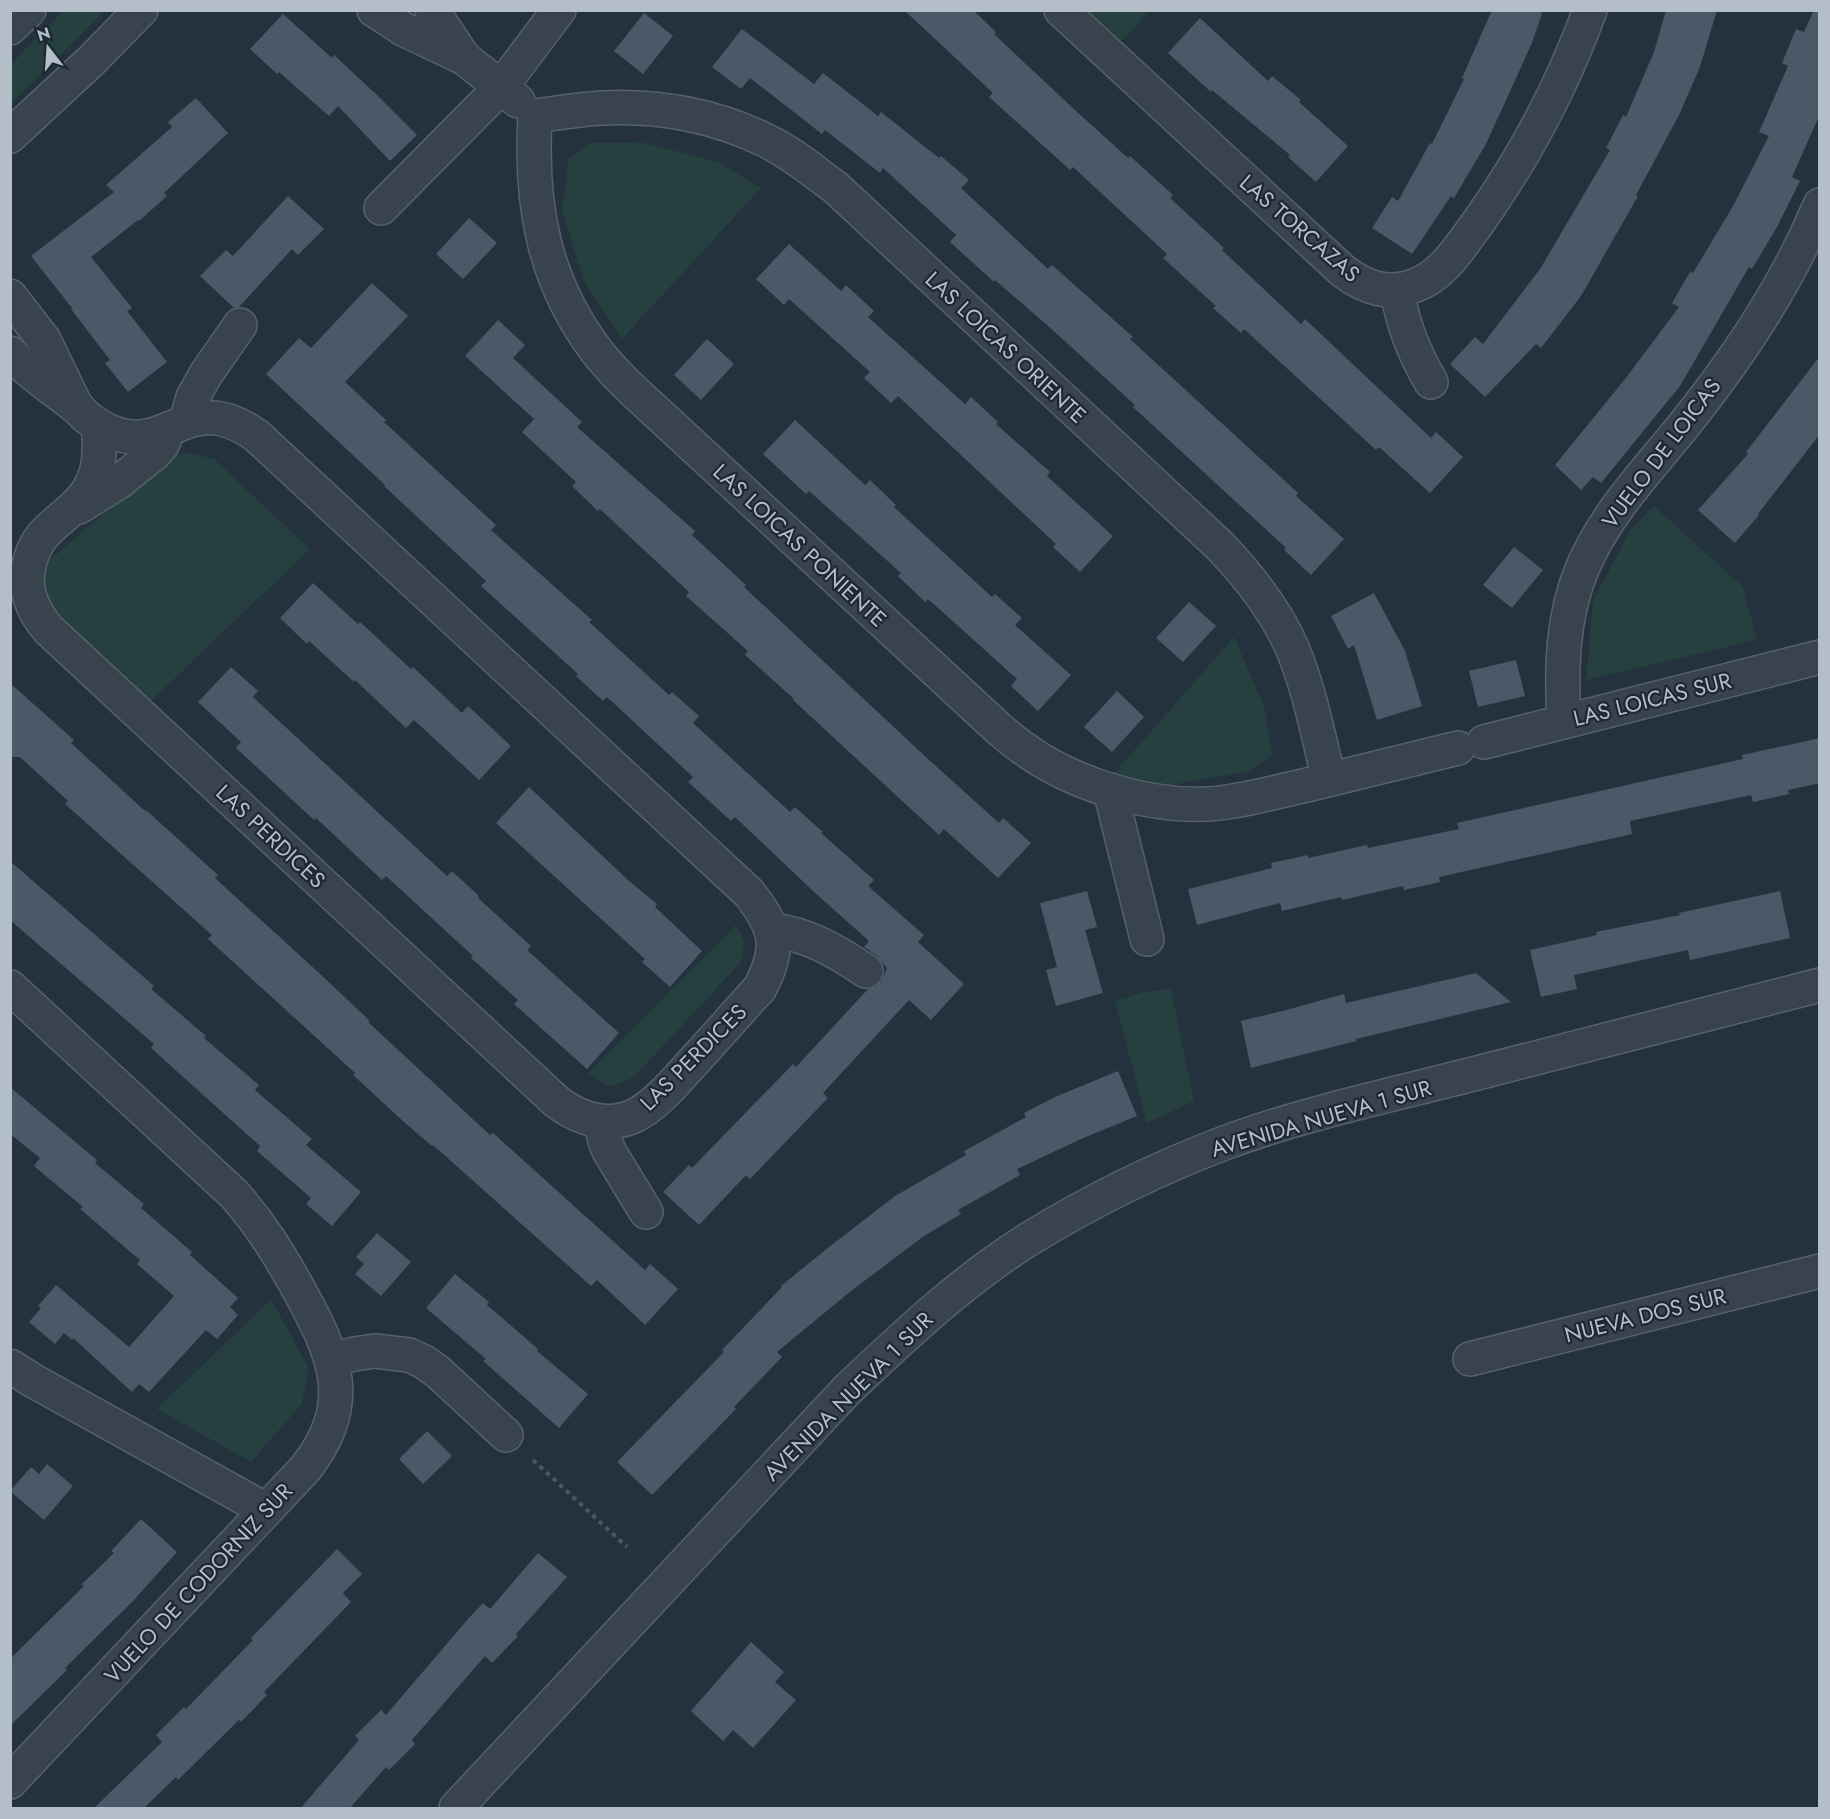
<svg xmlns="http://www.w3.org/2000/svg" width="1830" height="1819" viewBox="0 0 1830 1819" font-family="Jost,sans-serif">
	<rect width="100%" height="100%" fill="#24323e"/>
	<g fill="#263f3f">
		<path d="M 63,11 L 105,11 L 68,48 L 11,103 L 11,64 Z"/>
		<path d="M 1089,11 L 1149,11 L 1122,41 Z"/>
		<path d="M 640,142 L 718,162 L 761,188 L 622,339 L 583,279 L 562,210 L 569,159 L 589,143 Z"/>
		<path d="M 184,452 L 214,459 L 310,549 L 151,701 L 45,601 L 45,564 L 153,471 Z"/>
		<path d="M 1654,506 L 1743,587 L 1757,640 L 1586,680 L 1593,601 L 1631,529 Z"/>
		<path d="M 1234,637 L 1265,709 L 1272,755 L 1247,772 L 1164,786 L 1113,775 Z"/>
		<path d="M 736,925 L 744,941 L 742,961 L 634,1077 L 610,1087 L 588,1074 Z"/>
		<path d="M 1171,989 L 1194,1101 L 1147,1123 L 1115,1001 L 1143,992 Z"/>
		<path d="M 271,1299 L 309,1369 L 301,1405 L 251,1462 L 157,1409 Z"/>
	</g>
	<g fill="#4a5967">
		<path d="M 904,10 L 973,10 L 996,32 L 994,34 L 1075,110 L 1128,158 L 1130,156 L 1173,195 L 1170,198 L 1224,248 L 1222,250 L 1301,324 L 1305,319 L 1431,438 L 1436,432 L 1463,457 L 1430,493 L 1379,447 L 1376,450 L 1244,329 L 1241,333 L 1213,308 L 1216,306 L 1163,258 L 1167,254 L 1073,167 L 1070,170 L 989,97 L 993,93 Z"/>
		<path d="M 1492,10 L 1543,10 L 1532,43 L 1486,144 L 1454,198 L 1451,196 L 1412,254 L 1372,228 L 1392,197 L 1398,201 L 1430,143 L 1432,144 L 1464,79 L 1462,78 Z"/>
		<path d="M 1666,10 L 1717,10 L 1700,67 L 1679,115 L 1636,195 L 1638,196 L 1581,296 L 1541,348 L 1536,344 L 1485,397 L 1450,364 L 1475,337 L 1483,344 L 1540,269 L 1610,150 L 1606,148 L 1623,115 L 1626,117 L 1654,52 Z"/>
		<path d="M 1814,10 L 1820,10 L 1820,114 L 1792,177 L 1800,181 L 1777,227 L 1752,269 L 1749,267 L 1680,386 L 1601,483 L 1593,477 L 1581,490 L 1555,465 L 1625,379 L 1679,307 L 1672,303 L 1690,272 L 1693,273 L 1733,206 L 1769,136 L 1759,132 L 1788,66 L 1782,63 L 1796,29 L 1804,32 Z"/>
		<path d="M 644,13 L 673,36 L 643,74 L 614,51 Z"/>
		<path d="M 283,14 L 332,58 L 334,55 L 377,95 L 417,135 L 390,161 L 338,106 L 329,116 L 279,72 L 277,74 L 250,49 Z"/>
		<path d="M 1200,18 L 1268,81 L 1272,76 L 1301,100 L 1299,102 L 1348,146 L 1316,182 L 1288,157 L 1290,155 L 1212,90 L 1211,92 L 1168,53 Z"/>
		<path d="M 742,29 L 814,84 L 823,73 L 878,116 L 881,112 L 939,158 L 941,156 L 969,180 L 961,188 L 1048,269 L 1052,265 L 1133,337 L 1130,339 L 1298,493 L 1296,496 L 1344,539 L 1311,575 L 1284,550 L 1286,548 L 1133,407 L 1135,405 L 1047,325 L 995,280 L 994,282 L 950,242 L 956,235 L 883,168 L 880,173 L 825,130 L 822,134 L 750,78 L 741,89 L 712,67 Z"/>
		<path d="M 196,98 L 228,133 L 164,193 L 167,196 L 139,221 L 138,220 L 91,257 L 132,308 L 127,311 L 167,362 L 128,392 L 105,363 L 110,360 L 71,309 L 72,308 L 31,256 L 114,192 L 106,185 L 172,127 L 168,122 Z"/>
		<path d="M 288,196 L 324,229 L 298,255 L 292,249 L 239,307 L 234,308 L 200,276 L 226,250 L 233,256 Z"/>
		<path d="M 469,218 L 497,243 L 463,279 L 436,254 Z"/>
		<path d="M 789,244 L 841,291 L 846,285 L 874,311 L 868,317 L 965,404 L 971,397 L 998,422 L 996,424 L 1050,472 L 1047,476 L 1113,536 L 1080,572 L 1053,547 L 1056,544 L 898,396 L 891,403 L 864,378 L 870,372 L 789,299 L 784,305 L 756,279 Z"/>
		<path d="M 372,283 L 408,316 L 345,382 L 386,420 L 384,422 L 496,525 L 491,530 L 592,620 L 589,622 L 669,695 L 672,692 L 699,716 L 693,723 L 790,812 L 795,807 L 823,832 L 821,833 L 874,880 L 868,886 L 924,935 L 918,942 L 964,984 L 931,1020 L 909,1000 L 823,1093 L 828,1098 L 750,1179 L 746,1175 L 699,1225 L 663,1192 L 689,1165 L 692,1168 L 793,1064 L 796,1067 L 868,989 L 875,987 L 881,982 L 887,968 L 877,956 L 864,947 L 869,941 L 813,891 L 735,817 L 731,821 L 688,782 L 693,777 L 607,697 L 603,701 L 576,676 L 578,674 L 481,586 L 486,581 L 384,486 L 385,485 L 266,374 L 299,338 L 311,348 Z"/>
		<path d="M 498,320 L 525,345 L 513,358 L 582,422 L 577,427 L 695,531 L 692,535 L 746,585 L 744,587 L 928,759 L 999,823 L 1003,818 L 1031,843 L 998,878 L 944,829 L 939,835 L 793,700 L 794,699 L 745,655 L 748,651 L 686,596 L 689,592 L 600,509 L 598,511 L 572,486 L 576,482 L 522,432 L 534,419 L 465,356 Z"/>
		<path d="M 707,339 L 734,364 L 701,400 L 674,375 Z"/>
		<path d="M 1820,356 L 1820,434 L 1758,514 L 1759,515 L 1735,543 L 1698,510 L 1748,454 L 1746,452 Z"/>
		<path d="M 795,420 L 865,485 L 870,480 L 896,505 L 894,507 L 992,597 L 995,594 L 1022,618 L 1015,625 L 1071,675 L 1038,711 L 1011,686 L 1017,679 L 928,599 L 925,602 L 898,576 L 901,573 L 809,491 L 806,494 L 763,454 Z"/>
		<path d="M 1514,547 L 1543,570 L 1512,608 L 1483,585 Z"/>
		<path d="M 313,583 L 358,624 L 360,622 L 411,669 L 413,667 L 462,713 L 468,706 L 511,746 L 479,780 L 414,720 L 406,728 L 355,680 L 354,682 L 309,641 L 307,644 L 280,618 Z"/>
		<path d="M 1374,593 L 1405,651 L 1422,706 L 1377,720 L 1354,645 L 1348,649 L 1331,616 Z"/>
		<path d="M 1189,602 L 1216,626 L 1183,662 L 1156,638 Z"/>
		<path d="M 1516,660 L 1525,696 L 1478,707 L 1469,671 Z"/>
		<path d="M 231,667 L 258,691 L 253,697 L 447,876 L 452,871 L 479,896 L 478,898 L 531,946 L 527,950 L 619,1033 L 587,1069 L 514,1004 L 518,1000 L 471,958 L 473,956 L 386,876 L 382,880 L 316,818 L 314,820 L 236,748 L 241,742 L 198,702 Z"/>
		<path d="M 10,683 L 74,740 L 71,743 L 145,811 L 146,810 L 218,875 L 215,878 L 318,972 L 370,1021 L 368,1022 L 490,1135 L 493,1133 L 645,1270 L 650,1264 L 678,1289 L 645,1325 L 597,1280 L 591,1286 L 433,1145 L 432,1146 L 404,1122 L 353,1075 L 355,1073 L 208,939 L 212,935 L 65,804 L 68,801 L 20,757 L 10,757 Z"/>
		<path d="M 1117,691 L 1144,717 L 1112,752 L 1084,727 Z"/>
		<path d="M 1820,738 L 1820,783 L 1788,790 L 1789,794 L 1753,802 L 1751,795 L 1630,821 L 1632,834 L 1439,877 L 1440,882 L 1404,890 L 1403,886 L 1342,900 L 1341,897 L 1282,911 L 1280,903 L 1197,925 L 1188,889 L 1272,868 L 1271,863 L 1308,855 L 1308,858 L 1367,845 L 1368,848 L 1459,829 L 1457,823 L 1743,759 L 1742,755 Z"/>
		<path d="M 529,787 L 628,880 L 657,904 L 655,907 L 702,951 L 670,987 L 642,962 L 645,959 L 496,823 Z"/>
		<path d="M 10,861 L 154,986 L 151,989 L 206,1036 L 204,1038 L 259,1085 L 255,1090 L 312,1139 L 306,1145 L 361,1192 L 332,1226 L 306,1204 L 311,1198 L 257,1151 L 260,1146 L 151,1048 L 154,1044 L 10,920 Z"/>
		<path d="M 1087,891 L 1097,927 L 1085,930 L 1103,993 L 1056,1006 L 1046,970 L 1057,967 L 1040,903 Z"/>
		<path d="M 1780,891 L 1790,938 L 1690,960 L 1688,950 L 1574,975 L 1577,989 L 1541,997 L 1530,950 L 1597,935 L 1596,932 L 1680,915 L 1679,913 Z"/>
		<path d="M 1476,973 L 1511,1002 L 1356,1039 L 1356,1041 L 1251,1068 L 1241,1021 L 1290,1009 L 1344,994 L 1346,1003 Z"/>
		<path d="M 1118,1071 L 1137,1116 L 1081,1139 L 1017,1169 L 1020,1175 L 958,1210 L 961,1214 L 924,1236 L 851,1291 L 777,1352 L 782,1357 L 734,1407 L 736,1409 L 652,1495 L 617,1462 L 724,1352 L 722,1350 L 782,1287 L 781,1286 L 824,1251 L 895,1196 L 966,1155 L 964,1151 L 1026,1117 L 1024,1113 L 1055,1097 Z"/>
		<path d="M 10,1087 L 97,1160 L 95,1163 L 144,1204 L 141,1208 L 192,1252 L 190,1255 L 238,1298 L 230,1307 L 238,1315 L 217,1339 L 206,1330 L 149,1392 L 139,1384 L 132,1392 L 73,1338 L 72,1340 L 64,1333 L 55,1344 L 29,1322 L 41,1308 L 38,1306 L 56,1285 L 129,1347 L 174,1296 L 137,1264 L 140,1260 L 80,1209 L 83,1207 L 34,1166 L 40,1158 L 10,1134 Z"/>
		<path d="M 377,1233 L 411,1262 L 381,1296 L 355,1274 L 364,1264 L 356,1257 Z"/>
		<path d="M 455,1274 L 489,1302 L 487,1305 L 538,1349 L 537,1351 L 588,1394 L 559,1428 L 483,1361 L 486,1359 L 426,1308 Z"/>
		<path d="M 427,1431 L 452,1456 L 423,1484 L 399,1459 Z"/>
		<path d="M 47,1464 L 73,1486 L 44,1520 L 10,1491 L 31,1467 L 39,1474 Z"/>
		<path d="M 141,1519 L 177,1552 L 133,1601 L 65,1668 L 67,1670 L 10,1726 L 10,1659 L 84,1586 L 82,1584 L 114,1553 L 111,1551 Z"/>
		<path d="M 337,1549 L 362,1574 L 343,1593 L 351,1602 L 264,1692 L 267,1695 L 241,1722 L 239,1720 L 178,1780 L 176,1777 L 143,1809 L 93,1809 L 162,1742 L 156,1735 L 184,1707 L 186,1709 L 253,1640 L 251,1638 Z"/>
		<path d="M 538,1553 L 567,1577 L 516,1634 L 518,1636 L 492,1663 L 485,1656 L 412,1740 L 415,1744 L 389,1770 L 386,1767 L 349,1809 L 300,1809 L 359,1740 L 355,1736 L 381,1710 L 386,1715 L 468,1619 L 483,1603 L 490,1609 Z"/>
		<path d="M 751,1642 L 784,1672 L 775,1682 L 796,1700 L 753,1748 L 733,1730 L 723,1741 L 691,1711 Z"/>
	</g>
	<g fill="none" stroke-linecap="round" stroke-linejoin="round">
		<g stroke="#56616c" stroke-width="36">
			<g id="minor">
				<path d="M 374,10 L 403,29 L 464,58 L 518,101"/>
				<path d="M 432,10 L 464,58"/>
				<path d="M 1061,10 L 1343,271 C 1366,288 1388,296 1416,285 C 1443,275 1460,247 1477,224 C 1524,158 1562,87 1590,10"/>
				<path d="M 535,116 C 530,205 543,281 598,353 C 614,373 633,391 652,408 L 998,728 C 1006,735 1014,742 1023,748 C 1072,784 1147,807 1208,804 C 1241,802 1275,792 1307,785 C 1357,773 1408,760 1458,748"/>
				<path d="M 535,116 C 558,113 580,109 603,108 C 659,105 717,116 767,141 C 792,153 813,171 835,187 L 1219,545 C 1249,576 1276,610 1293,650 C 1310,691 1318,736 1329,779"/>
				<path d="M 381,208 L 501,87 L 559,10"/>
				<path d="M 1397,290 C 1403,325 1413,351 1431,382"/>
				<path d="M 10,296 L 44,340 L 76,406"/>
				<path d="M 10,353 C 30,374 52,388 75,406 C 80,409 83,415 88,418 C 100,428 115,435 130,437 C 149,439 166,430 183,423 C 212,412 233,419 257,436 L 749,893 C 777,929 781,947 760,988 C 738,1012 717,1036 695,1060 C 678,1078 657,1105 634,1116 C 607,1128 580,1119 557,1102 L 49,630 C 42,622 36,614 32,603 C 22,580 29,549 47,531 C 64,514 84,503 93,481 C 101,464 99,444 99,426"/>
				<path d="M 186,422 L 193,397 L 206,374 L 240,325"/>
				<path d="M 79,507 L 119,482 L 155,453 L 162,445 L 169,429"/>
				<path d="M 1564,721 C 1561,671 1562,617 1582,569 C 1605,514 1647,471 1684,425 C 1738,358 1787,284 1820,205"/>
				<path d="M 1484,742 L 1820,657"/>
				<path d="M 1110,790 L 1147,939"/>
				<path d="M 772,930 C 807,934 836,951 866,971"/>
				<path d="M 10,987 L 234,1194 C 262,1226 279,1254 299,1290 C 335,1356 357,1403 305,1469 L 10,1782"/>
				<path d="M 601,1122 L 605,1141 L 609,1151 L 646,1212"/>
				<path d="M 1470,1359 L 1820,1271"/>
				<path d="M 332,1360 L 354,1354 L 375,1351 L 409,1355 L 424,1362 L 438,1372 L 506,1435"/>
				<path d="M 10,1366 L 32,1380 L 266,1510"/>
				<path d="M 456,1808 L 847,1390 C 904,1336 962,1281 1029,1239 C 1091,1201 1158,1168 1227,1142 C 1309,1112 1396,1094 1481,1072 C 1594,1043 1707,1014 1820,985"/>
			</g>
		</g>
		<g stroke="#56616c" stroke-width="36">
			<g id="tertiary">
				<path d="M 10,28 L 29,10"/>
				<path d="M 10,136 L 91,61 L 141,10"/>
			</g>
		</g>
		<path stroke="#445b5c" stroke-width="4" stroke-dasharray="4.5 4.5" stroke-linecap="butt" d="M 533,1460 L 627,1547"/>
		<use href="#minor" stroke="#38434e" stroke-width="33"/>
		<use href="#tertiary" stroke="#38434e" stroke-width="33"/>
	</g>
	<g text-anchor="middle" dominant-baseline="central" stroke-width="4.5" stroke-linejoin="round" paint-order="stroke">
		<g font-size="22" fill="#b4bec9" stroke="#1d2833">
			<text transform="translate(1300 228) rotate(41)">LAS TORCAZAS</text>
			<text transform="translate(1006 347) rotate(43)">LAS LOICAS ORIENTE</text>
			<text transform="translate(1661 453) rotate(-53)">VUELO DE LOICAS</text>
			<text transform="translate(800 545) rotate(43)">LAS LOICAS PONIENTE</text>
			<text transform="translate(1652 699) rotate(-14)">LAS LOICAS SUR</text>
			<text transform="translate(271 836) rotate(43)">LAS PERDICES</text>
			<text transform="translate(693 1057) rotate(-45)">LAS PERDICES</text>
			<text transform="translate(1321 1118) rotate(-16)">AVENIDA NUEVA 1 SUR</text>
			<text transform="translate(1645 1315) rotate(-14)">NUEVA DOS SUR</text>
			<text transform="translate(848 1396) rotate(-45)">AVENIDA NUEVA 1 SUR</text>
			<text transform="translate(198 1583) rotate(-47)">VUELO DE CODORNIZ SUR</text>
		</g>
	</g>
	<rect width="1830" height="1819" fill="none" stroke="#b4bec9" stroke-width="24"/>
	<g transform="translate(48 48) rotate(343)" stroke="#1d2833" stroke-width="4.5" paint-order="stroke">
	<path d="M0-4.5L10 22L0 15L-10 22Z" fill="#b4bec9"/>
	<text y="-9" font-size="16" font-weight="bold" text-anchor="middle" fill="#b4bec9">N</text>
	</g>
</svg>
